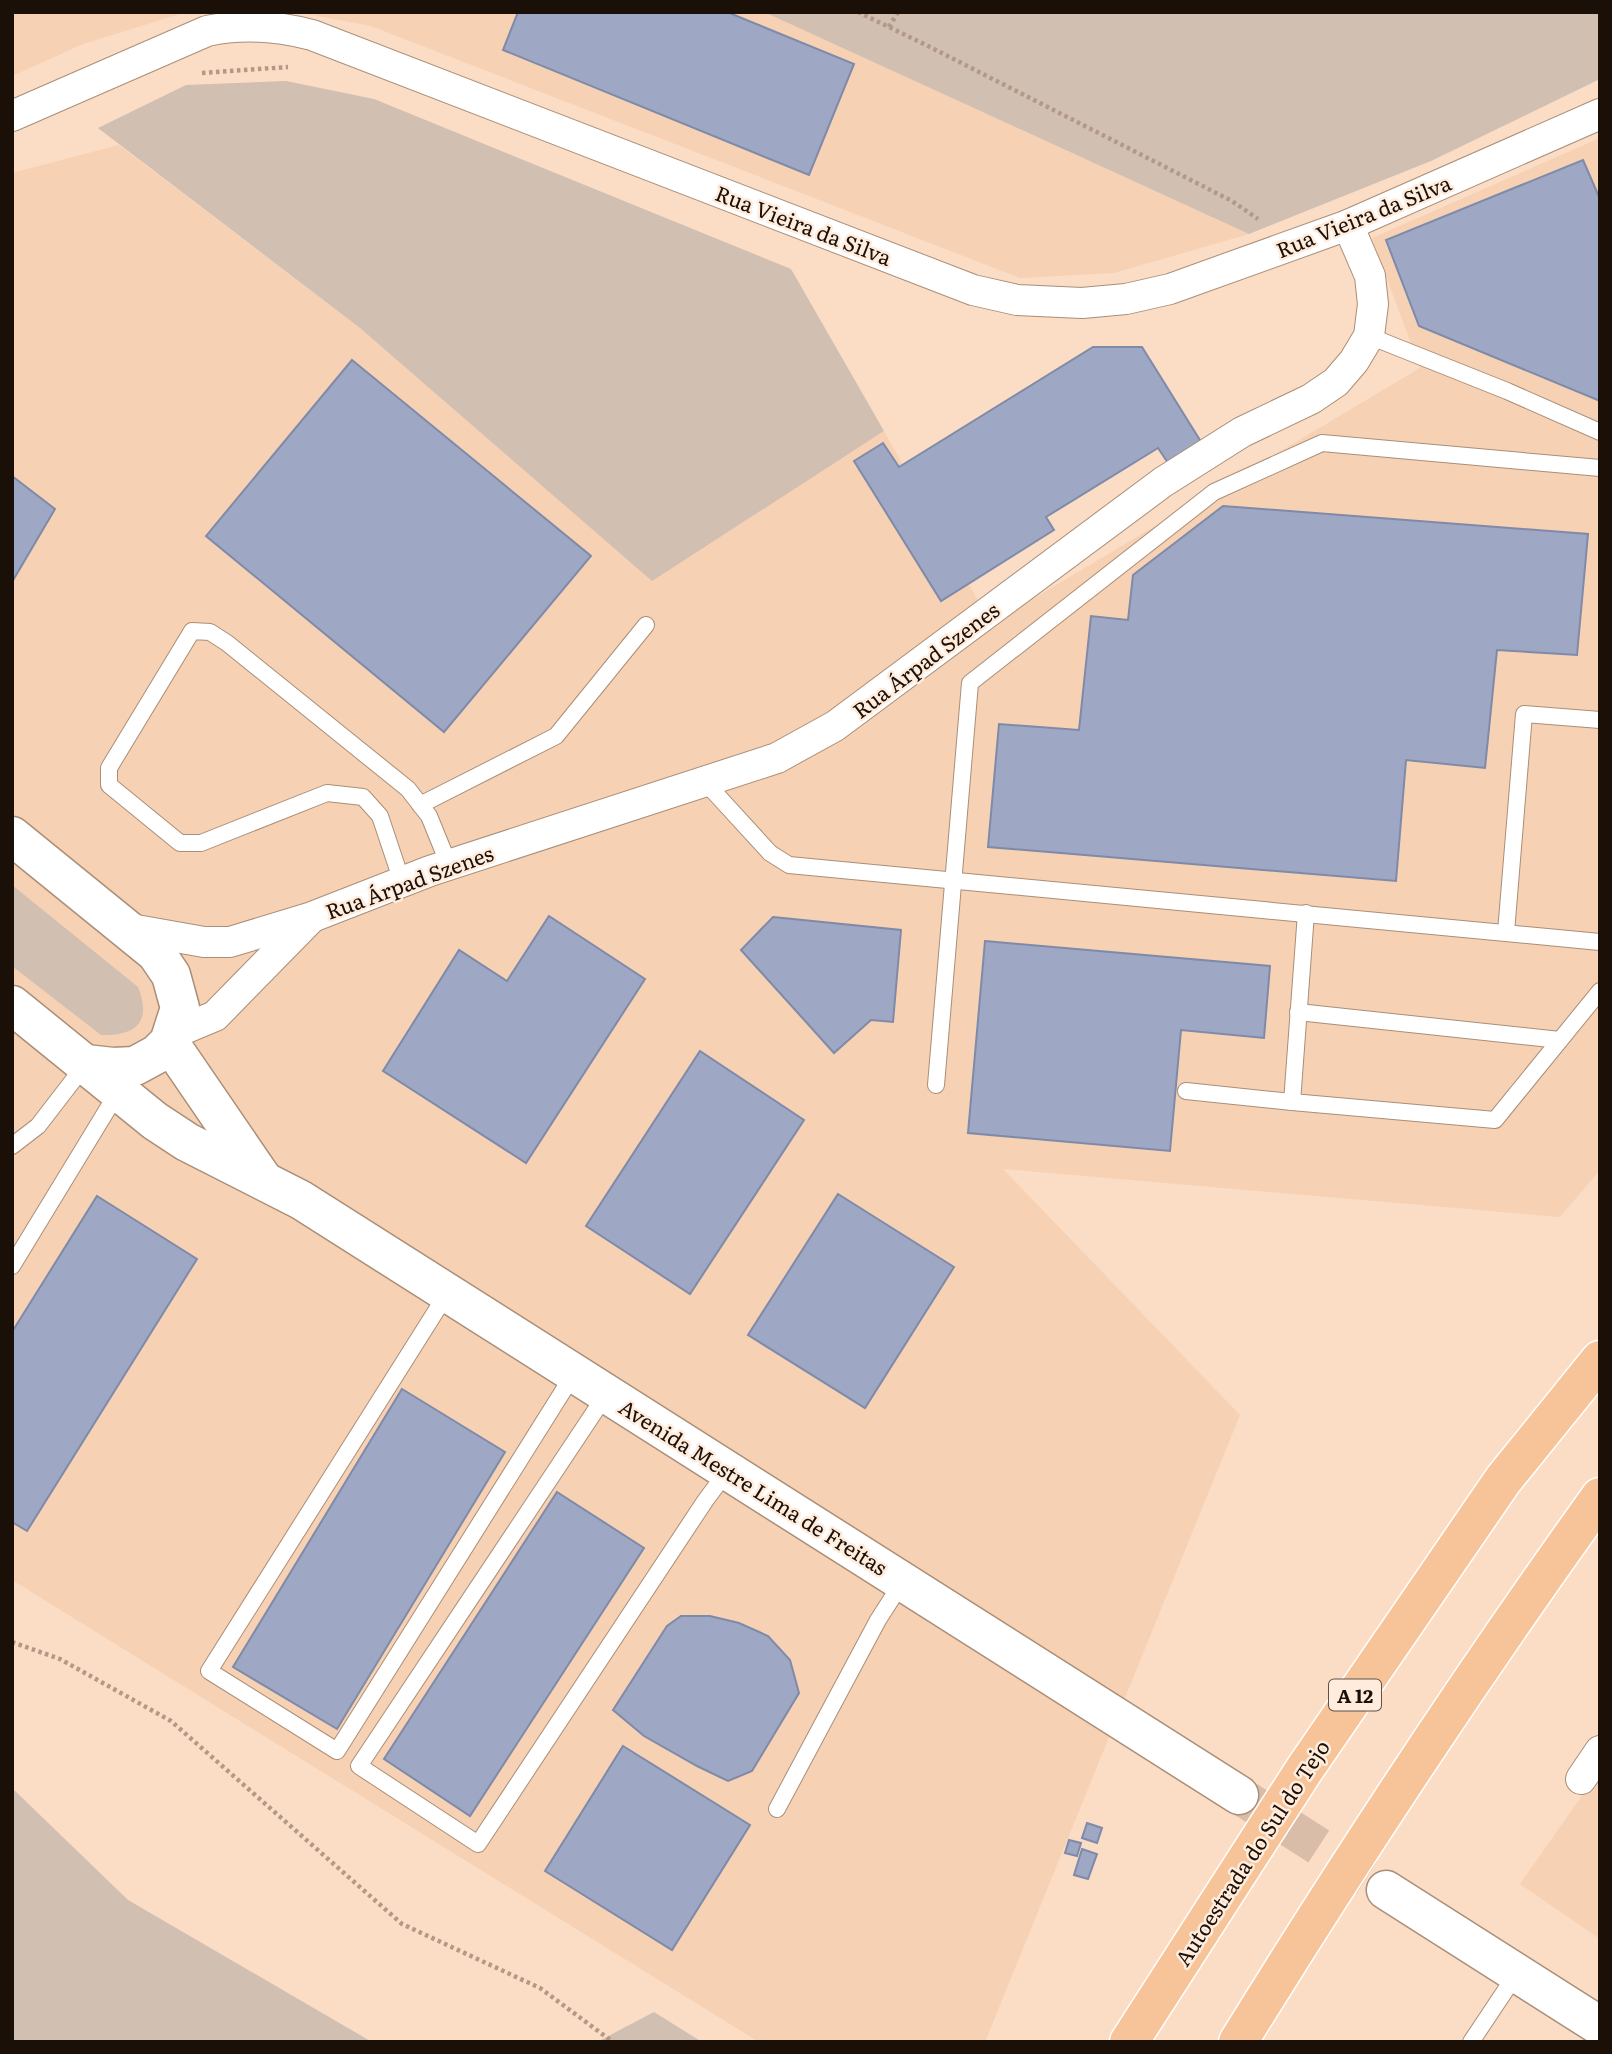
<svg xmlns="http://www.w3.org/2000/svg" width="1612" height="2054" viewBox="0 0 1612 2054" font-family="Literata,serif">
	<rect width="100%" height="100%" fill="#fbdcc4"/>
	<g fill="#f6d1b4">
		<path d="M 12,12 L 186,12 L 83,44 L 12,76 Z"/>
		<path d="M 296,12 L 764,12 L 1249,234 L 1114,273 L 1020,278 L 371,26 Z"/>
		<path d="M 1600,138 L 1600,1170 L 1560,1217 L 1003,1169 L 1240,1415 L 985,2042 L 759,2042 L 12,1580 L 12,173 L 119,145 L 360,328 L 652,580 L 884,431 L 991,624 L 1420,368 L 1372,238 Z"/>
		<path d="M 1600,1770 L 1600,1939 L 1520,1884 Z"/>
	</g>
	<g fill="#d1bfb2">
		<path d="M 764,12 L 1600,12 L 1600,79 L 1431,161 L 1249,234 Z"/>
		<path d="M 286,81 L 374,99 L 791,269 L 884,431 L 652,581 L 360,328 L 98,128 L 186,85 Z"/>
		<path d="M 12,885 L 138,987 C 152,1022 136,1036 101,1035 L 12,966 Z"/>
		<path d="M 12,1788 L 128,1900 L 372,2042 L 12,2042 Z"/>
		<path d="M 654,2012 L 702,2042 L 597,2042 Z"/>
	</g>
	<g fill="#9ea8c5" stroke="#7f8aa8" stroke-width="2">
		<path d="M 518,12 L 727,12 L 854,64 L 809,175 L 503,50 Z"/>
		<path d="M 1583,160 L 1600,199 L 1600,401 L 1419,326 L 1386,240 Z"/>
		<path d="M 1093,347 L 1142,347 L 1203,445 L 1170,466 L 1158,448 L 1046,517 L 1054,530 L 941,601 L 854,461 L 883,443 L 899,467 Z"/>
		<path d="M 352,360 L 591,556 L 444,732 L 206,536 Z"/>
		<path d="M 12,476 L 55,509 L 12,582 Z"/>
		<path d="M 1223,506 L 1588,534 L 1577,655 L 1497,650 L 1485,768 L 1406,760 L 1396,881 L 988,847 L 999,724 L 1079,730 L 1091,616 L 1128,620 L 1133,575 Z"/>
		<path d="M 549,916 L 645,979 L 526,1163 L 383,1071 L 459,950 L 507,981 Z"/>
		<path d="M 773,917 L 901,930 L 893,1022 L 871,1020 L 834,1053 L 741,950 Z"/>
		<path d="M 985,941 L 1270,966 L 1264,1038 L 1181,1030 L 1170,1151 L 968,1133 Z"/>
		<path d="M 700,1051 L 804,1120 L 690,1294 L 586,1226 Z"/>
		<path d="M 838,1194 L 954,1267 L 865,1408 L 748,1335 Z"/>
		<path d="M 97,1196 L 197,1259 L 27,1531 L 12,1522 L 12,1332 Z"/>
		<path d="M 402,1389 L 505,1452 L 337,1729 L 233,1667 Z"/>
		<path d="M 557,1492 L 644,1548 L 470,1816 L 384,1759 Z"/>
		<path d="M 681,1616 L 710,1616 L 739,1623 L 768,1636 L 790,1660 L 799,1693 L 752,1771 L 728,1781 L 697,1766 L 644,1736 L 613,1710 L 667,1626 Z"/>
		<path d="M 623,1746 L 750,1825 L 672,1950 L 545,1871 Z"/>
		<path d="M 1087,1823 L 1102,1828 L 1097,1843 L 1082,1838 Z"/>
		<path d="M 1069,1840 L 1081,1843 L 1077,1856 L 1065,1853 Z"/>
		<path d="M 1082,1849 L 1097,1854 L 1088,1879 L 1074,1875 Z"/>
	</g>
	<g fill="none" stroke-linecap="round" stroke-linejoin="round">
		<path stroke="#d9bda8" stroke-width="38" stroke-dasharray="38 19" stroke-linecap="butt" d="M 1239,1795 L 1386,1890"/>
		<g stroke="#aa8e77" stroke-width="18">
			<g id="lane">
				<path d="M 1369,336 L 1507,391 L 1600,432"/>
				<path d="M 705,782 L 770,853 L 789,865 L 1600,942"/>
				<path d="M 420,805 L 556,736 L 646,625"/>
				<path d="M 402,882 L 380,816 L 363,797 L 327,793 L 201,843 L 180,843 L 109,785 L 109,768 L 192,631 L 210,632 L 227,643 L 408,789 L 429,816 L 449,865"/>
				<path d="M 1306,913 L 1292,1102 L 1495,1120 L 1600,991"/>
				<path d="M 1506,932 L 1524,714 L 1600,720"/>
				<path d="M 1298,1012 L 1560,1040"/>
				<path d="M 936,1085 L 970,683 L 1214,492 L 1322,443 L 1600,468"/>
				<path d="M 1186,1091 L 1292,1102"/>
				<path d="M 12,1146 L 38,1126 L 85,1065"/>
				<path d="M 12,1266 L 118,1092"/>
				<path d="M 448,1292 L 209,1671 L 337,1751 L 575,1372"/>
				<path d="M 607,1393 L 359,1766 L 478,1844 L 705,1501 L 728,1470"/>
				<path d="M 777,1809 L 878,1620 L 903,1581"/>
				<path d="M 1471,2042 L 1517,1973"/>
			</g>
		</g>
		<g stroke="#aa8e77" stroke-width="32">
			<g id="street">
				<path d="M 12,116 L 207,31 C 243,23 277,26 312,35 L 973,290 L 1017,300 L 1082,303 L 1126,299 L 1170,289 L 1348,225 L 1600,114"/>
				<path d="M 125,928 L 204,942 L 230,942 L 312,917 L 430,871 L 777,758 L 835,726 L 1163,482 L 1242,432 L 1311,399 L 1336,382 L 1354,361 L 1369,336 L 1373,304 L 1370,276 L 1348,225"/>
				<path d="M 172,1034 L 215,1016 L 310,919"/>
				<path d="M 1581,1779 L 1600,1751"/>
			</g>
		</g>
		<g stroke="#aa8e77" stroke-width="41">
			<g id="secondary">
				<path d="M 12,836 L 156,953 L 171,975 L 180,1008 L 169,1042 L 157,1054 L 135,1066 L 113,1067 L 86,1064"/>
				<path d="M 12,1005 L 155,1121 L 187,1142 L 301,1200 L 1239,1795"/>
				<path d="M 169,1042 L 262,1178"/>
				<path d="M 1386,1890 L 1600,2026"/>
			</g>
		</g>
		<g stroke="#fff" stroke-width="41">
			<g id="highway">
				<path d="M 1129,2042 L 1304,1770 L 1503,1480 L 1600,1360"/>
				<path d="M 1238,2042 C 1353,1856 1473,1674 1600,1497"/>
			</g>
		</g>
		<g stroke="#b29987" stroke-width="4.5" stroke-dasharray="3.5 3.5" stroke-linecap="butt">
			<path d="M 858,12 L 930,47 L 1232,201 L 1258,219"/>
			<path d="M 889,27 L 898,12"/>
			<path d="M 202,73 L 288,67"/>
			<path d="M 12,1642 L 60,1659 L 171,1721 L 402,1924 L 540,1988 L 613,2042"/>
		</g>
		<use href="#lane" stroke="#fff" stroke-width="16"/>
		<use href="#street" stroke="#fff" stroke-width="30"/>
		<use href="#secondary" stroke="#fff" stroke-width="38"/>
		<use href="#highway" stroke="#f7c399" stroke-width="38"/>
	</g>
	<g text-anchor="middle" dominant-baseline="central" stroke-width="5" stroke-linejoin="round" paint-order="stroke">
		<rect fill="#ffecdd" stroke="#5f5248" stroke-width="2" x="1329" y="1679.5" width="52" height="31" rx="5"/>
		<g font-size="19" font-weight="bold" fill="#1a1008">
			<text x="1355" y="1695">A 12</text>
		</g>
		<g font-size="21" fill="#1a1008" stroke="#ffecdd">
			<text transform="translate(1363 215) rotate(-22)">Rua Vieira da Silva</text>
			<text transform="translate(804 224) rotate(21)">Rua Vieira da Silva</text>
			<text transform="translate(925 659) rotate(-37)">Rua Árpad Szenes</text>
			<text transform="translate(409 881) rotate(-20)">Rua Árpad Szenes</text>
			<text transform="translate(754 1486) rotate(32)">Avenida Mestre Lima de Freitas</text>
			<text transform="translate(1251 1852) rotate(-57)">Autoestrada do Sul do Tejo</text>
		</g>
	</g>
	<rect width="1612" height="2054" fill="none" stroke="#1a1008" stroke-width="28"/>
</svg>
